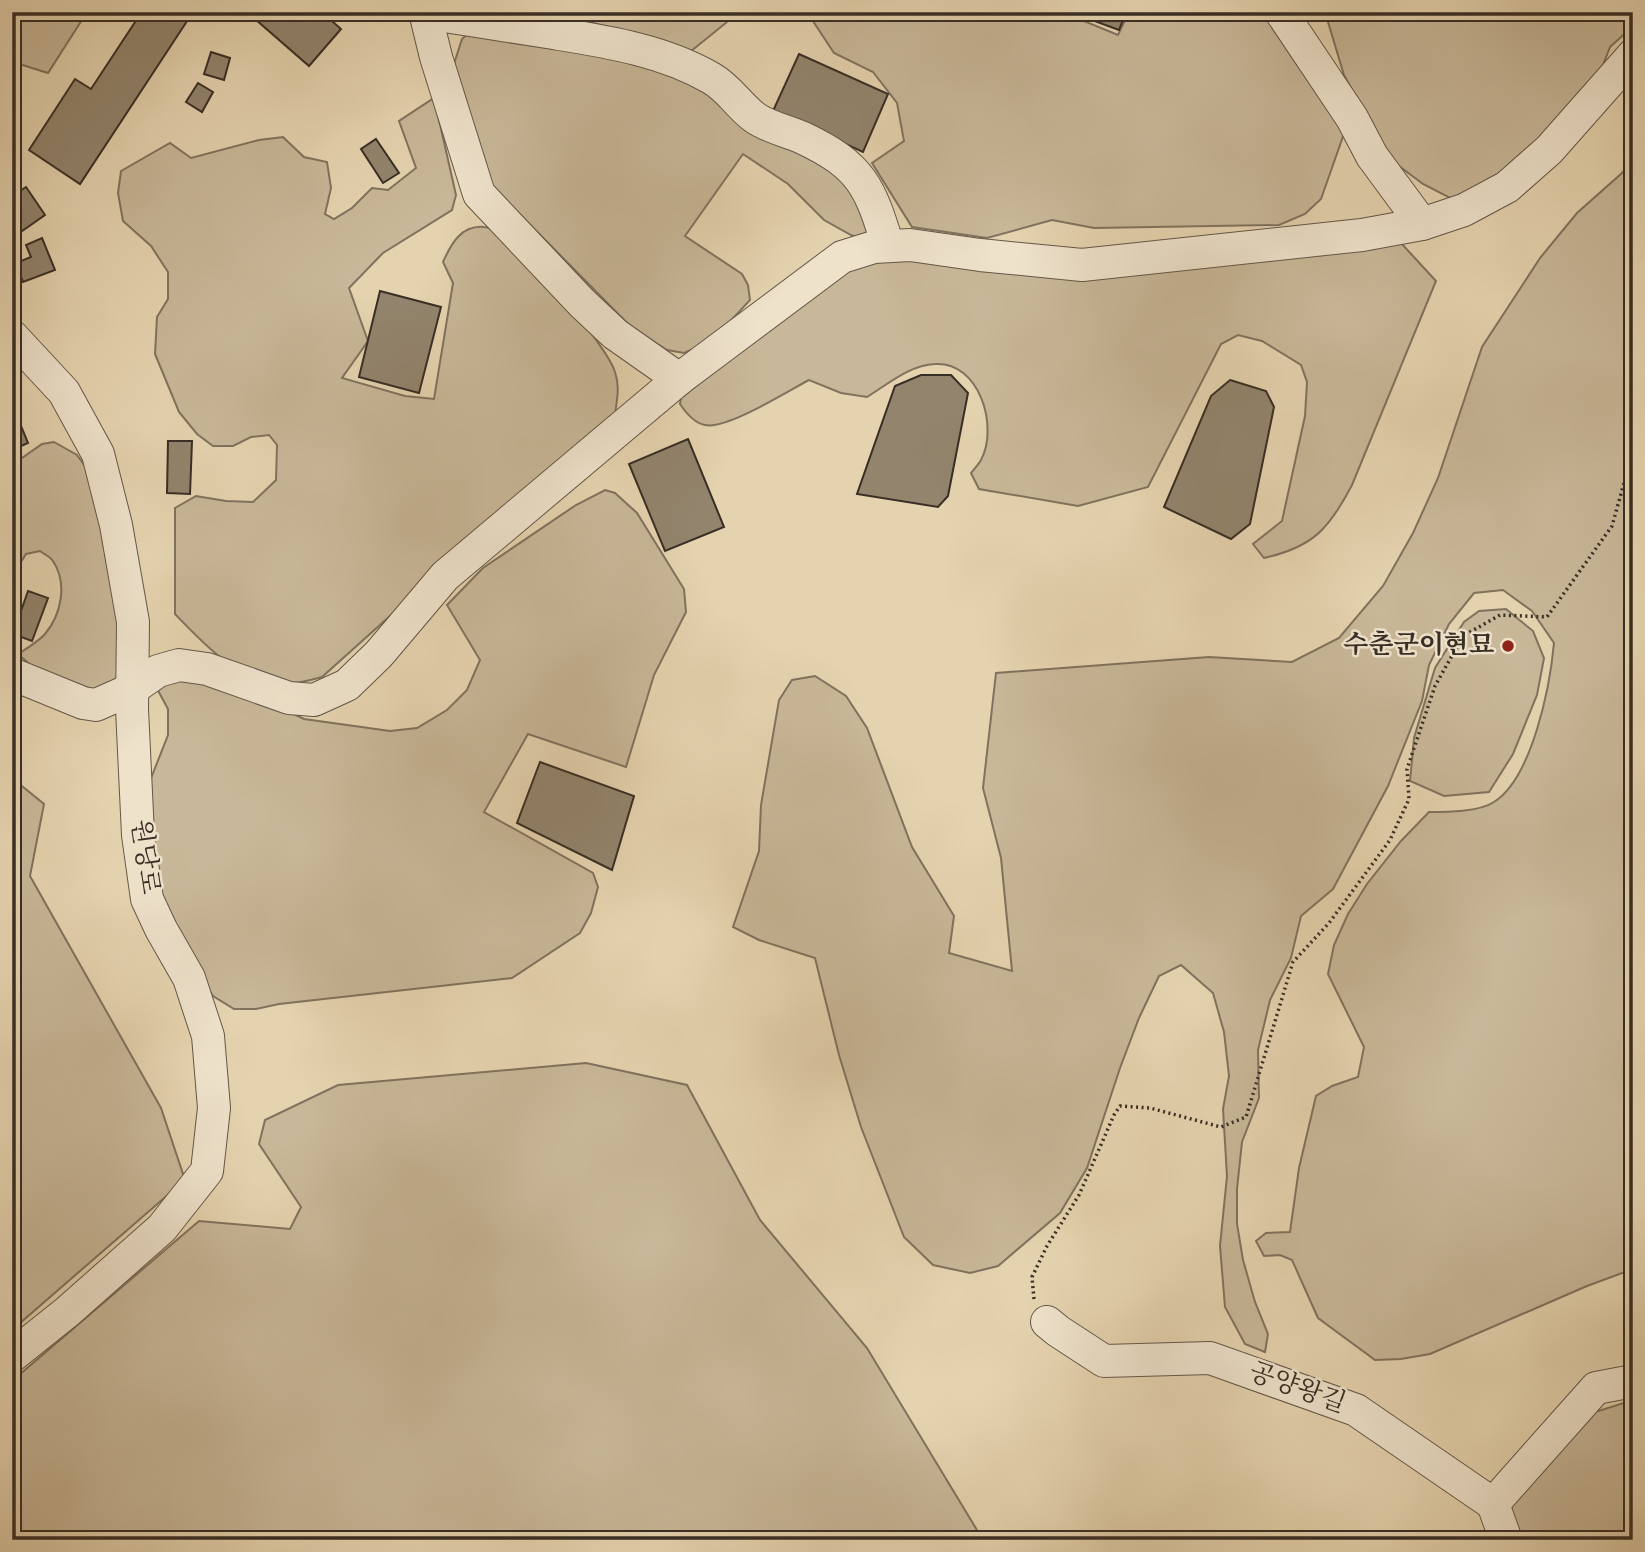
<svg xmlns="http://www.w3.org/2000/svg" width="1645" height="1552" viewBox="0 0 1645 1552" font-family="'Sorts Mill Goudy','Noto Serif KR',serif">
	<rect width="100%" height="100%" fill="#e5d3af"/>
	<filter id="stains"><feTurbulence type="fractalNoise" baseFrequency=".00286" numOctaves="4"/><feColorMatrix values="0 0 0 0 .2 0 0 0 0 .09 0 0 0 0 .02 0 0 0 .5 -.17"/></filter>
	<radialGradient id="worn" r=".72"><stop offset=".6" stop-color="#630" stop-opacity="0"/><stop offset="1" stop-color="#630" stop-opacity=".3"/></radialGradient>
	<g fill="#c8b798" stroke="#80725e" stroke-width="2">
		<path d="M 12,12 L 87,12 L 48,73 L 16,63 L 16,44 L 12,43 Z"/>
		<path d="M 541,12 L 729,12 L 727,22 L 690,52 L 570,16 Z"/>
		<path d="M 807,12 L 1062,12 L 1118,35 L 1129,12 L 1271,12 L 1346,128 L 1321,199 L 1305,214 L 1279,225 L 1094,228 L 1052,220 L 987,238 L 912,227 L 872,163 L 904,141 L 897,103 L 873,72 L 834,53 Z"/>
		<path d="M 1325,12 L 1633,12 L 1633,26 L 1610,47 L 1601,70 L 1582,99 L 1510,166 L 1477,189 L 1452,199 L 1423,184 L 1399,166 L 1379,140 L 1344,75 Z"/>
		<path d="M 472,30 L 688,75 L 840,174 L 875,229 L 868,241 L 851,235 L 824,220 L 788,184 L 743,154 L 685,236 L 742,274 L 748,285 L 750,300 L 726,326 L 703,345 L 684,353 L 667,350 L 632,328 L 491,185 L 453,67 L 462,39 Z"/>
		<path d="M 434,98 L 456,195 L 452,210 L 383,253 L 349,288 L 368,341 L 342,378 L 405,396 L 434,399 L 453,283 L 443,262 C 451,244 461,225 484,227 C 510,228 607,345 615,372 C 620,386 617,400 615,414 L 322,677 C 308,681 293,685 278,684 C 238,681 201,641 175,614 L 175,508 L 196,496 L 226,501 L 253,502 L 276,480 L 277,445 L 269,435 L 251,437 L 233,446 L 213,446 L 197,434 L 179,412 L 155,354 L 157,317 L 168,299 L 168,272 L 151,246 L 123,221 L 118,193 L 121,171 L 170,143 L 191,158 L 259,140 L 283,137 L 304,157 L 327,162 L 331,188 L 325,214 L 334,219 L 352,208 L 372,188 L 388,190 L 416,168 L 399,121 Z"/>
		<path d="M 1633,158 L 1633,1269 L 1587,1286 L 1430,1354 L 1401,1359 L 1375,1360 L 1318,1318 L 1292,1260 L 1280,1255 L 1264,1256 L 1256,1241 L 1266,1233 L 1290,1232 L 1299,1168 L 1316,1096 L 1332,1086 L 1358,1077 L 1364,1047 L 1328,974 L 1334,945 L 1348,914 L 1367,884 L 1401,841 L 1429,812 C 1447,812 1479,812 1494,802 C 1532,778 1550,687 1554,643 L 1532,611 L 1503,590 L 1474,593 L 1449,624 L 1429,665 L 1422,701 L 1388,786 L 1333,889 L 1301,916 L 1291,958 L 1270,1000 L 1258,1050 L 1259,1098 L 1242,1142 L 1237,1189 L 1237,1224 L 1243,1260 L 1255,1302 L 1268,1334 L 1265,1352 L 1245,1344 L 1225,1307 L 1220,1246 L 1227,1176 L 1223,1109 L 1229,1076 L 1224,1032 L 1213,993 L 1181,965 L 1159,976 L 1139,1018 L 1120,1068 L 1087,1168 L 1060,1213 L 998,1266 L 970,1273 L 933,1265 L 904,1237 L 861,1127 L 839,1055 L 815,958 L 759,940 L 733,927 L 759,851 L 761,805 L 779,700 L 792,680 L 815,676 L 846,696 L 867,728 L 912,847 L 954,916 L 949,953 L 1012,971 L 1001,858 L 983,788 L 996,673 L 1209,657 L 1292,662 L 1339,638 L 1383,586 L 1413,533 L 1438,478 L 1482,347 L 1540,258 L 1577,213 L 1622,173 Z"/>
		<path d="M 1401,243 L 1436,281 L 1352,485 C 1329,529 1313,547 1264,558 L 1253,544 L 1282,521 L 1305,416 L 1307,382 L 1301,365 L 1262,341 L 1238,335 L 1221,344 L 1148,487 L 1078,506 L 979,489 L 971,473 C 974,469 979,464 981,460 C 999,426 979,361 935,364 C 910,365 888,384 867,397 L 841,393 L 809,380 C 788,391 726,430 705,425 C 694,423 686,413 680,404 L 681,398 L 831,280 L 864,261 Z"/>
		<path d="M 54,442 L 77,455 L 90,473 L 124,636 L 118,680 L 100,692 L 35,669 L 18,654 C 27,648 38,642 45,634 C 61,615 68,584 53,561 C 51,557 44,554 40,551 L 26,554 L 16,570 L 12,582 L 12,465 L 42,444 Z"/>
		<path d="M 605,490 L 615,493 L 637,513 L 684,589 L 686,612 L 654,675 L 626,767 L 528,734 L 484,812 L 593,873 L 598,887 L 591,913 L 580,933 L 512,978 L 279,1004 L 256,1009 L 234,1009 L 213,996 L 198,973 L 163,900 L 146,791 L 168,735 L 168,709 L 155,685 L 168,679 L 203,680 L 256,696 L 304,719 L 390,731 L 417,728 L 447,710 L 467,690 L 480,660 L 447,605 L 483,568 L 576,505 Z"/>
		<path d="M 1506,609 L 1533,631 L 1544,658 L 1537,695 L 1513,754 L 1489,792 L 1444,796 L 1410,781 L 1414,738 L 1435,668 L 1464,622 L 1479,611 Z"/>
		<path d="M 12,778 L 44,804 L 30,876 L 161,1108 L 185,1180 L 12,1330 Z"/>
		<path d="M 586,1063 L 687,1085 L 760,1220 L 867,1348 L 983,1540 L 12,1540 L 12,1381 L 199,1221 L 290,1229 L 301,1207 L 259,1144 L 265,1120 L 338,1085 Z"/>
		<path d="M 1633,1400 L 1633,1540 L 1508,1540 L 1502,1513 L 1576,1418 Z"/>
	</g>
	<g fill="#92846d" stroke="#382e25" stroke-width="2">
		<path d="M 132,12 L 193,12 L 80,184 L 29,150 L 75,79 L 91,89 L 139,16 Z"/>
		<path d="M 247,12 L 322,12 L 341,29 L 309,66 Z"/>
		<path d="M 1070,12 L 1126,12 L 1119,30 Z"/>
		<path d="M 211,52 L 230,58 L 224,80 L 204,74 Z"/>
		<path d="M 799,54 L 888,94 L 863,152 L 773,111 Z"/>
		<path d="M 198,83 L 213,92 L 202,112 L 186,102 Z"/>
		<path d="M 376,139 L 399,173 L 383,183 L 361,149 Z"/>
		<path d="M 26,187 L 45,215 L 12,238 L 12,190 L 15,194 Z"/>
		<path d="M 42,238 L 55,270 L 23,282 L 16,263 L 31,257 L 26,245 Z"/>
		<path d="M 380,291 L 441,307 L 419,393 L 359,377 Z"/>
		<path d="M 921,375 L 951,375 L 968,393 L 948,496 L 938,507 L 857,494 L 895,386 Z"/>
		<path d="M 1230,380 L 1266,391 L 1274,407 L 1250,524 L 1231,539 L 1164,507 L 1211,396 Z"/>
		<path d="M 12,404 L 28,443 L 12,450 Z"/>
		<path d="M 688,439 L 724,527 L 665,551 L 629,464 Z"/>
		<path d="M 168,441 L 192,441 L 190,494 L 167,493 Z"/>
		<path d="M 28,591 L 48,598 L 32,641 L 13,634 Z"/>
		<path d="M 540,762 L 634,796 L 612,870 L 517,823 Z"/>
	</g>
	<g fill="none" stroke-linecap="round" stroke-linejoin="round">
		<g stroke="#635748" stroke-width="34">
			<g id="minor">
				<path d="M 425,12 L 436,57 L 479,194 L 582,303 L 615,334 L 679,379"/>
				<path d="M 1281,12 L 1352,118 L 1372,156 L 1422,224"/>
				<path d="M 425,13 C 466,19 506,26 547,32 C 602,41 661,49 711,78 C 730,89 738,105 754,117 C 767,127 788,131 803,138 C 862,166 870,187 888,246"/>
				<path d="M 12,336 L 64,392 L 98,454 L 116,525 L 133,622 L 132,709 L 138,835 L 147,899 L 161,929 L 189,978 L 208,1036 L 214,1108 L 207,1171 L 162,1228 L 67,1312 L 12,1356"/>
				<path d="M 12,674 L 83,703 L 96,705 L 132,689 L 158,671 L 179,665 L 207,669 L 289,698 L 314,700 L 347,685 L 379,654 L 445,576 L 679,379 L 842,257 L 874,247 L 910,245 L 980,255 L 1082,265 L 1362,235 L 1422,224 L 1464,210 L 1507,187 L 1549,150 L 1633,55"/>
				<path d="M 1047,1322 L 1058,1331 L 1104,1361 L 1210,1358 L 1356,1410 L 1493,1504 L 1506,1540"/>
				<path d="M 1493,1504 L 1596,1388 L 1633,1381"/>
			</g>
		</g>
		<path stroke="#382e25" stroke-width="3.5" stroke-dasharray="2 3.5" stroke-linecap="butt" d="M 1034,1299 L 1032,1277 L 1047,1246 L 1079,1195 L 1114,1115 L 1120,1106 L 1150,1108 L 1221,1127 L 1246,1117 L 1293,962 L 1329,923 L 1390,840 L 1409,799 L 1407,769 L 1435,686 L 1463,636 L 1500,615 L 1547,617 L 1612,526 L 1633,451"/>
		<use href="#minor" stroke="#eee2cb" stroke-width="32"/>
	</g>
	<circle fill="#8f2418" stroke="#eee2cb" stroke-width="2.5" cx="1508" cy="646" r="7"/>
	<g text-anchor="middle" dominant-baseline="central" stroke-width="5" stroke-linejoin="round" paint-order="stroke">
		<g font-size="26" font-weight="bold" fill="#382e25" stroke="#eee2cb" text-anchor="end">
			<text x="1494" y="646">수춘군이현묘</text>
		</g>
		<g font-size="26" fill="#382e25" stroke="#eee2cb">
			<text transform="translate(144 857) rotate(82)">원당로</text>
			<text transform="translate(1297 1389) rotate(20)">공양왕길</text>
		</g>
	</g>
	<rect width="1645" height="1552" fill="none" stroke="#e5d3af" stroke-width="42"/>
	<rect x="14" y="14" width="1617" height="1524" fill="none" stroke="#382e25" stroke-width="3.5"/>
	<rect x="21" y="21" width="1603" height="1510" fill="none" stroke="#382e25" stroke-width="2"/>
	<rect width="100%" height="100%" filter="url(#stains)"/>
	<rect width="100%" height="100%" fill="url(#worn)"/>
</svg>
